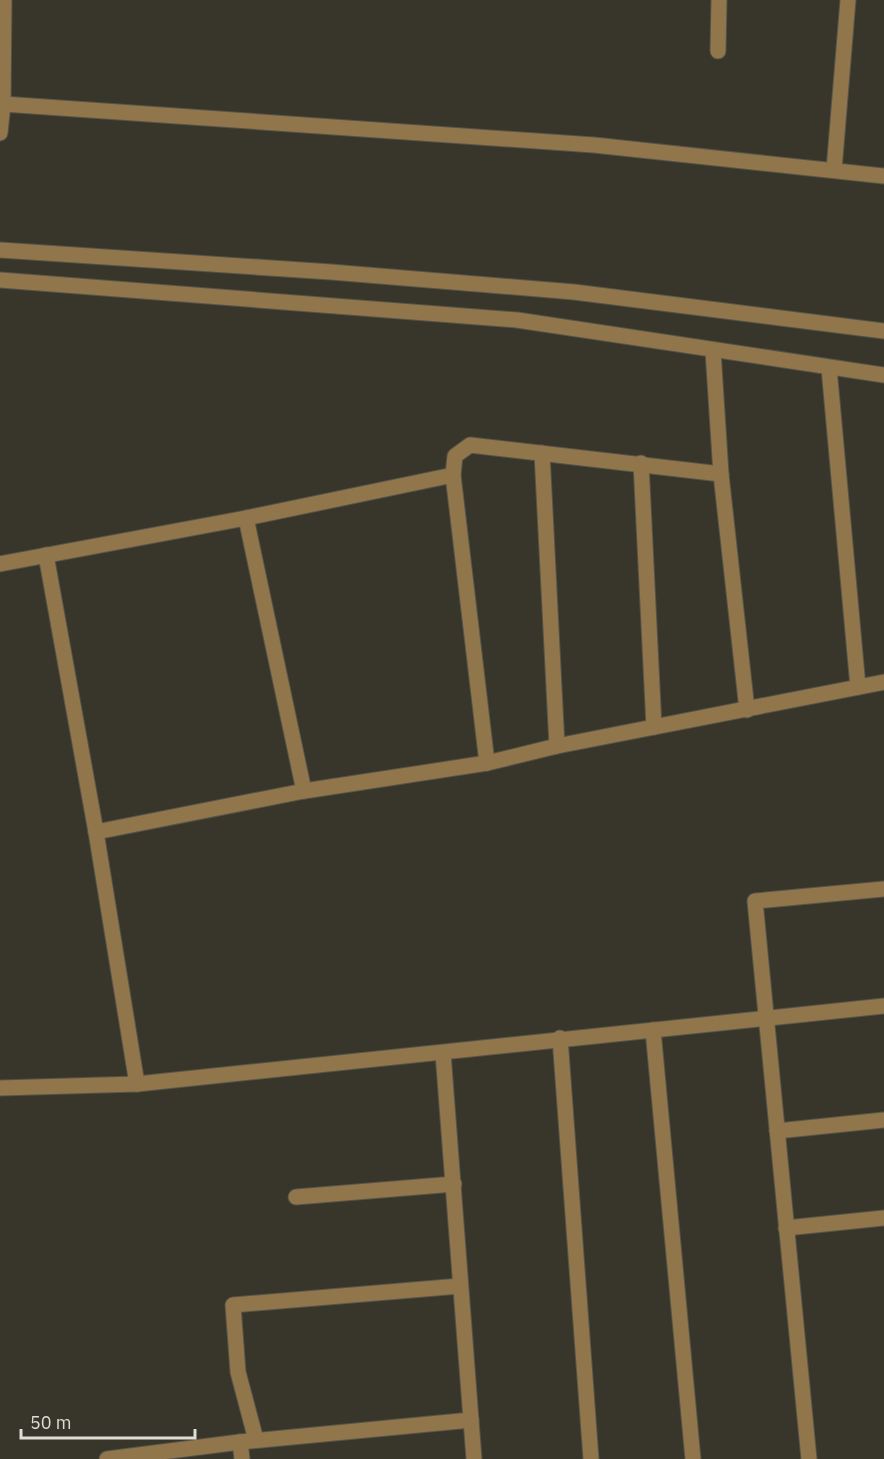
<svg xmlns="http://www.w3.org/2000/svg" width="884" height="1459" viewBox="0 0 884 1459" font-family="'IBM Plex Sans',sans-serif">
	<rect width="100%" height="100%" fill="#38362b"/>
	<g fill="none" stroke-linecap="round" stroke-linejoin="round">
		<g stroke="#56544a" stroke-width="17">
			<g id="minor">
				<path d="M 718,51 L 719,0"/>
				<path d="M 3,104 L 594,145 L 884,176"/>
				<path d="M 0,133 L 3,104 L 4,0"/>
				<path d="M 834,170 L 848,0"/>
				<path d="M 0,250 L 331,272 L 574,292 L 884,331"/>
				<path d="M 0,280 L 517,320 L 884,375"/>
				<path d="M 713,351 L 721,474 L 747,710"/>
				<path d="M 829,368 L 858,687"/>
				<path d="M 542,453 L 557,746"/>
				<path d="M 641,463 L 654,727"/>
				<path d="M 246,518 L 304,791"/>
				<path d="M 46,555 L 96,832 L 137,1084"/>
				<path d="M 0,564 L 246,518 L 453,475"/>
				<path d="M 487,763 L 453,475 L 455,456 L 470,445 L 721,474"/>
				<path d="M 96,832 L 304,791 L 487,763 L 557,746 L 884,682"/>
				<path d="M 653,1030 L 693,1459"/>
				<path d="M 560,1038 L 591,1459"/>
				<path d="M 443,1053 L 474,1459"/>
				<path d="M 0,1088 L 137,1084 L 884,1006"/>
				<path d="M 777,1131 L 884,1120"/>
				<path d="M 296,1197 L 454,1184"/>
				<path d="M 786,1228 L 884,1218"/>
				<path d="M 256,1440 L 238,1372 L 233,1305 L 460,1286"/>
				<path d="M 240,1442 L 242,1459"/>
				<path d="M 107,1459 L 240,1442 L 471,1420"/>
				<path d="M 809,1459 L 755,901 L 884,889"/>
			</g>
		</g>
		<use href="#minor" stroke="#91764b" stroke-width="15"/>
	</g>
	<path d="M21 1429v9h174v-9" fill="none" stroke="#deddd6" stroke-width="3"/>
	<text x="30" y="1429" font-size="18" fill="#deddd6" stroke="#38362b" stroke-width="4.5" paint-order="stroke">50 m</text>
</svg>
